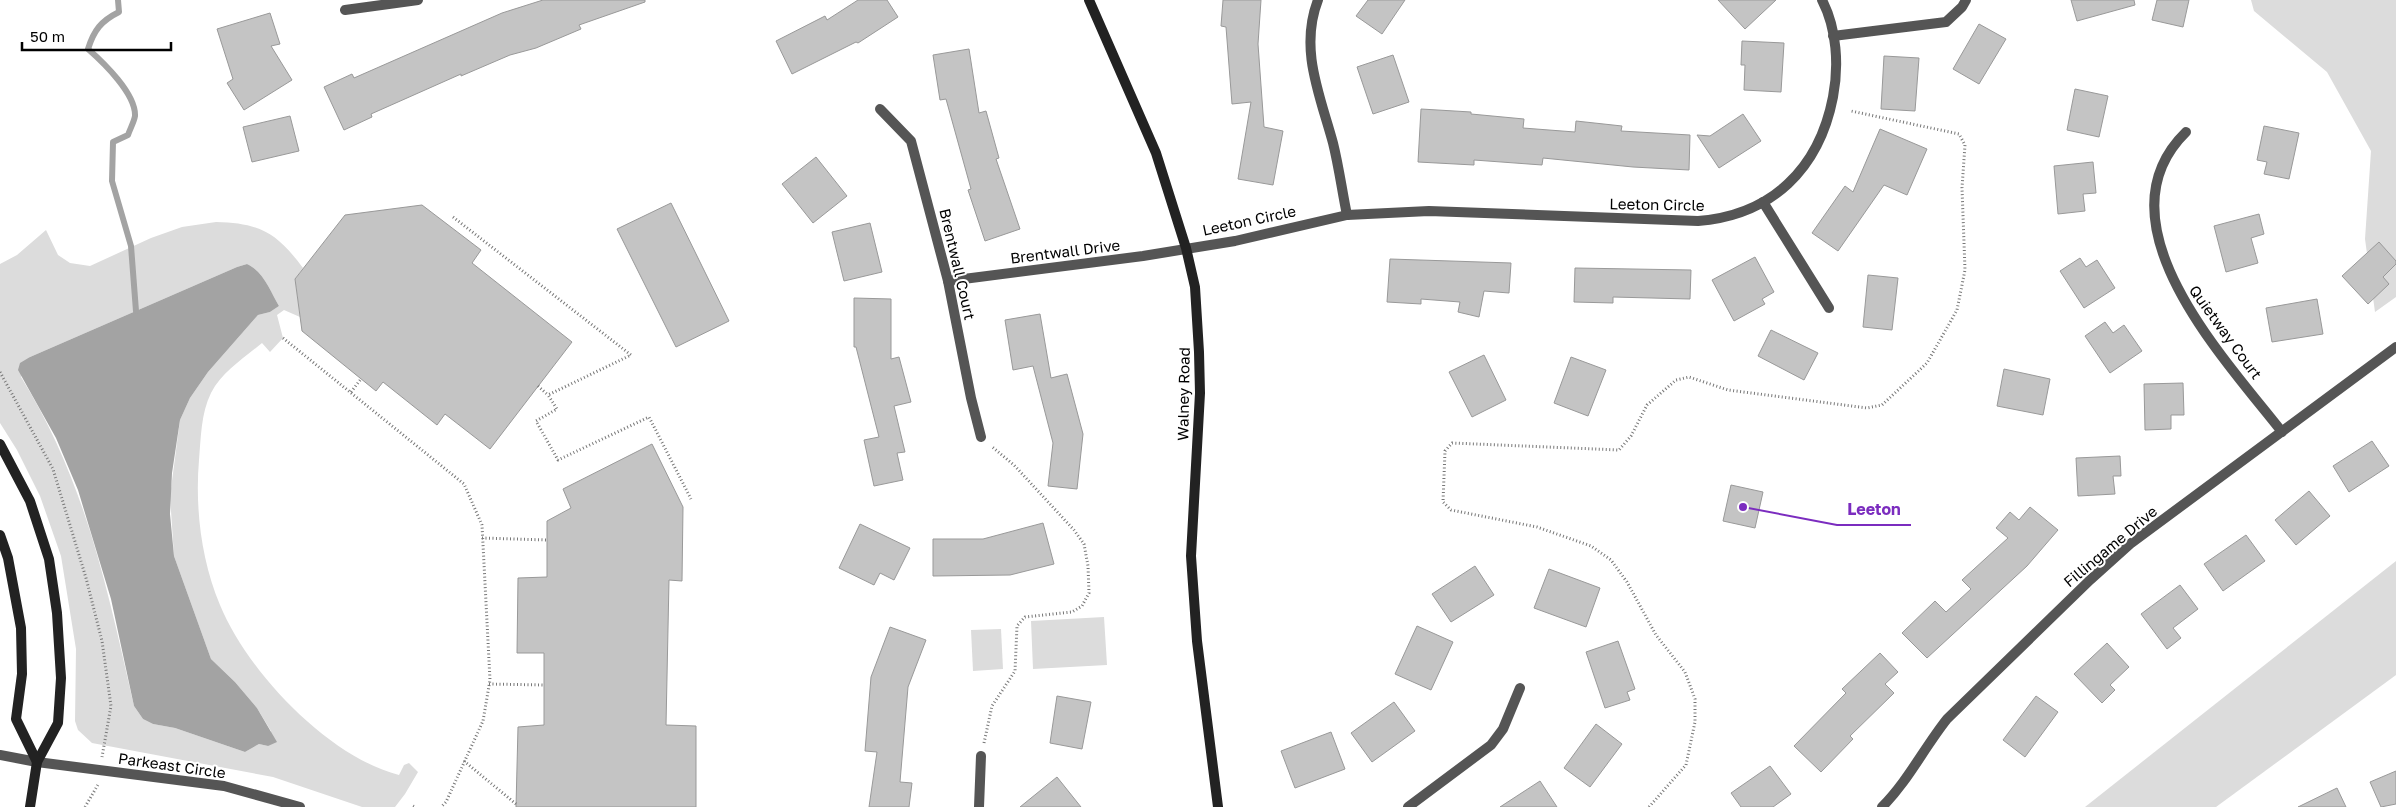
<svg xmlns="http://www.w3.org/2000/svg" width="2396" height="807" viewBox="0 0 2396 807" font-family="'Golos Text',sans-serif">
	<rect width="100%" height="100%" fill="#fff"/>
	<g fill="#dcdcdc" fill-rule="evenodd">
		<path d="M 2251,0 L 2396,0 L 2396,297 L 2375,312 L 2365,239 L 2371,151 L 2327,72 L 2254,11 Z"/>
		<path d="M 216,222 C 260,223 277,233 303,268 L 295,279 L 300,317 L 284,310 L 277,315 L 283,338 L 270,352 L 262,343 C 244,358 222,372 211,393 C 201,413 201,437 199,460 C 195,507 201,560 220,605 C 247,671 328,757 399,775 L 404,765 L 409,763 L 418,772 L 405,794 L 395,807 L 362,807 L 273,777 L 92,743 L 78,730 L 75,721 L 76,649 L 61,556 L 40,496 L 17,450 L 0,423 L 0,264 L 17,255 L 46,230 L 58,255 L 70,263 L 90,266 L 151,238 L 182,227 ZM 247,264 C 264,272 270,291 279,306 L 270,312 L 258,315 L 208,372 L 190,398 L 180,420 L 170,496 L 174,556 L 211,659 L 235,682 L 257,708 L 271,731 L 268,746 L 259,744 L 245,752 L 175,728 L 153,724 L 143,719 L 134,706 C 107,588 86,482 21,377 L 30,357 L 237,267 Z"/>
		<path d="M 2396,561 L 2396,675 L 2216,807 L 2085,807 Z"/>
		<path d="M 1104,617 L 1107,665 L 1033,669 L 1031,621 Z"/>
		<path d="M 1001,629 L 1003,669 L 973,671 L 971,630 Z"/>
	</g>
	<path fill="#a3a3a3" d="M 247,264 C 264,272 270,291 279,306 L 270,312 L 258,315 L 208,372 L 190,398 L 180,420 L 172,473 L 170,514 L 174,556 L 211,659 L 235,682 L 257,708 L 277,742 L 268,746 L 259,744 L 245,752 L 175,728 L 153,724 L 143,719 L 134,706 L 111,599 L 78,490 L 56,438 L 18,370 L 20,363 L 30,357 L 237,267 Z"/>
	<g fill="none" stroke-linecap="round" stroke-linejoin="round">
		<path stroke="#a3a3a3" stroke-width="6" d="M 118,0 L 119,12 C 101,21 94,30 88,49 C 104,63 136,94 135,116 C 134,122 130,129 128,135 L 113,142 L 112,181 L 131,246 L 136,311"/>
	</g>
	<g fill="#c4c4c4" stroke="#999">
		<path d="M 543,0 L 645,0 L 645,2 L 579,25 L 581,29 L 536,48 L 510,55 L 461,76 L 461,74 L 371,114 L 372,117 L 344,130 L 324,87 L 352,74 L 354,78 L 502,13 Z"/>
		<path d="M 858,0 L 887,0 L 898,17 L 858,43 L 856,42 L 792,74 L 776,41 L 825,16 L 827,20 Z"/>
		<path d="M 1223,0 L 1261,0 L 1258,44 L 1264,127 L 1283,131 L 1273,185 L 1238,179 L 1251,102 L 1232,104 L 1226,27 L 1221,26 Z"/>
		<path d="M 1368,0 L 1405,0 L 1382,34 L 1356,16 Z"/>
		<path d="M 1718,0 L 1776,0 L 1745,29 Z"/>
		<path d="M 2071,0 L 2134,0 L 2135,5 L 2077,21 Z"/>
		<path d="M 2157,0 L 2189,0 L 2183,27 L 2152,20 Z"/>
		<path d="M 270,13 L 280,44 L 271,46 L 292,80 L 244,110 L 227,83 L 233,79 L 217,29 Z"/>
		<path d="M 1979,24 L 2006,39 L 1979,84 L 1953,69 Z"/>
		<path d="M 1742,41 L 1784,43 L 1781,92 L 1744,90 L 1745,65 L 1741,65 Z"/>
		<path d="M 969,49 L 979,113 L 986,111 L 999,158 L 996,159 L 1020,229 L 985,241 L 968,190 L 971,189 L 946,99 L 940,100 L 933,55 Z"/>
		<path d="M 1393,55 L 1409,102 L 1373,114 L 1357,67 Z"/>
		<path d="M 1884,56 L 1919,58 L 1915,111 L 1881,109 Z"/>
		<path d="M 2075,89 L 2108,96 L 2099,137 L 2067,130 Z"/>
		<path d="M 1421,109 L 1471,112 L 1471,114 L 1524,119 L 1523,128 L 1575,132 L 1576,121 L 1622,126 L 1621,131 L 1690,135 L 1689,170 L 1633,167 L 1543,158 L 1542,165 L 1474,160 L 1474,165 L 1418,162 Z"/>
		<path d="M 1743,114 L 1761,141 L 1719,168 L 1697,135 L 1710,136 Z"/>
		<path d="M 290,116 L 299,151 L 252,162 L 243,127 Z"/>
		<path d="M 2264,126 L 2299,133 L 2289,179 L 2264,174 L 2267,162 L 2257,160 Z"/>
		<path d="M 1880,129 L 1927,149 L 1907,195 L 1884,185 L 1838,251 L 1812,233 L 1845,186 L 1853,192 Z"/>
		<path d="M 816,157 L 847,196 L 813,223 L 782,184 Z"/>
		<path d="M 2093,162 L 2096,193 L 2083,194 L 2085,211 L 2058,214 L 2054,166 Z"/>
		<path d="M 671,203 L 729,321 L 676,347 L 617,229 Z"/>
		<path d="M 422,205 L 481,250 L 472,263 L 572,342 L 490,449 L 445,414 L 437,425 L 383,382 L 376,391 L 302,331 L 295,279 L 345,215 Z"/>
		<path d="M 2259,214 L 2264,234 L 2251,238 L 2258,263 L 2226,272 L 2214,226 Z"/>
		<path d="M 870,223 L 882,272 L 844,281 L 832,232 Z"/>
		<path d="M 2379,242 L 2396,261 L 2396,264 L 2383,277 L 2389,284 L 2368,304 L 2342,276 Z"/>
		<path d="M 1755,257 L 1774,292 L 1762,299 L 1765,304 L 1734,321 L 1712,280 Z"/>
		<path d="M 2080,258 L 2086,267 L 2097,260 L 2115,288 L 2084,308 L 2060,271 Z"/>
		<path d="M 1390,259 L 1511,263 L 1509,293 L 1484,291 L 1479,317 L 1458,312 L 1460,302 L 1421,299 L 1421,304 L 1387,302 Z"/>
		<path d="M 1575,268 L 1691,270 L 1690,299 L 1613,297 L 1613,303 L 1574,302 Z"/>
		<path d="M 1868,275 L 1898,278 L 1892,330 L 1863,327 Z"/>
		<path d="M 854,298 L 891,299 L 891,359 L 899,357 L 911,402 L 894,406 L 905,452 L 897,453 L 903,480 L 874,486 L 864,440 L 879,437 L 856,347 L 854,347 Z"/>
		<path d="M 2317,299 L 2323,334 L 2272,342 L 2266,308 Z"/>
		<path d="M 1040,314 L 1051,378 L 1067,374 L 1083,434 L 1077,489 L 1048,486 L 1053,443 L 1033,366 L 1013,370 L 1005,320 Z"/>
		<path d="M 2105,322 L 2113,333 L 2124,325 L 2142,351 L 2110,373 L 2085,336 Z"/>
		<path d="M 1771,330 L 1818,353 L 1804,380 L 1758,356 Z"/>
		<path d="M 1484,355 L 1506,400 L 1472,417 L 1449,372 Z"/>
		<path d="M 1571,357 L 1606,370 L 1588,416 L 1554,403 Z"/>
		<path d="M 2004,369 L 2050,379 L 2043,415 L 1997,406 Z"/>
		<path d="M 2183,383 L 2184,415 L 2171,415 L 2171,429 L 2145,430 L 2144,384 Z"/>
		<path d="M 2372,441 L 2389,466 L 2349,492 L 2333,466 Z"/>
		<path d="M 652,444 L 683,507 L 682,581 L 669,580 L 666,725 L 696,726 L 696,807 L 516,807 L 518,727 L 544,725 L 544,653 L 517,653 L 518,578 L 547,577 L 547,521 L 571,508 L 563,489 Z"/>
		<path d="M 2120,456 L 2121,476 L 2113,476 L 2115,494 L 2078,496 L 2076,458 Z"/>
		<path d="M 1731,485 L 1763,492 L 1755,528 L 1723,521 Z"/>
		<path d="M 2309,491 L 2330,516 L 2296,545 L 2275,520 Z"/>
		<path d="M 2030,507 L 2058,530 L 2027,566 L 1927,658 L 1902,633 L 1935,601 L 1946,612 L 1971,589 L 1962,580 L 2008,538 L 1996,528 L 2010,512 L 2019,520 Z"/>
		<path d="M 1043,523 L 1054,564 L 1010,575 L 933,576 L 933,539 L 983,539 Z"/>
		<path d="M 860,524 L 910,548 L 894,580 L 880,573 L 874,585 L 839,568 Z"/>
		<path d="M 2246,535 L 2265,561 L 2223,591 L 2204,564 Z"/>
		<path d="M 1475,566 L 1494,595 L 1451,622 L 1432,594 Z"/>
		<path d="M 1549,569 L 1600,588 L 1586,627 L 1534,608 Z"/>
		<path d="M 2180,585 L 2198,609 L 2173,628 L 2181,638 L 2167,649 L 2141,614 Z"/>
		<path d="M 1417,626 L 1453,642 L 1431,690 L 1395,674 Z"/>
		<path d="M 890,627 L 926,640 L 908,687 L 900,782 L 912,783 L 909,807 L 869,807 L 877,752 L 865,751 L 871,677 Z"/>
		<path d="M 1618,641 L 1635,689 L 1627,692 L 1630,700 L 1605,708 L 1586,652 Z"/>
		<path d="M 2107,643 L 2129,667 L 2110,685 L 2115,690 L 2102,703 L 2074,674 Z"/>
		<path d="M 1880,653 L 1898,672 L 1885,684 L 1894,693 L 1850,736 L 1853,739 L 1821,772 L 1794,746 L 1846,693 L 1842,689 Z"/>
		<path d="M 1057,696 L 1091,702 L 1082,749 L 1050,743 Z"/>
		<path d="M 2036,696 L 2058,712 L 2025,757 L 2003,740 Z"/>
		<path d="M 1394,702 L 1415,731 L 1372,762 L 1351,733 Z"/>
		<path d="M 1596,724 L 1622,744 L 1590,787 L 1564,768 Z"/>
		<path d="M 1331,732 L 1345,769 L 1295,788 L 1281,751 Z"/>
		<path d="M 1770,766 L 1791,794 L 1773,807 L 1741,807 L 1731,793 Z"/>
		<path d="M 2396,771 L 2396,804 L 2381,807 L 2370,782 Z"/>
		<path d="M 1057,777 L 1081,807 L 1020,807 Z"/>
		<path d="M 1540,781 L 1557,807 L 1500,807 Z"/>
		<path d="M 2337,788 L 2346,807 L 2298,807 Z"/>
	</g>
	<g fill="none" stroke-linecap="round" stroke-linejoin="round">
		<g stroke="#777" stroke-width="3" stroke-dasharray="1 2.5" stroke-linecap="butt">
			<path d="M 453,217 L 631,355 L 548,395 L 557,409 L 536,421 L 558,460 L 649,417 L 691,499"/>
			<path d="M 283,338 L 464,484 L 482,525 L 490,680 L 483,721 L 446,802 L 441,807"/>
			<path d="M 0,372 L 53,469 L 86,578 L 102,641 L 111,706 L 102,757"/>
			<path d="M 538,386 L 548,395"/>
			<path d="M 351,392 L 361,379"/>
			<path d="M 482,538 L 547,540"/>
			<path d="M 489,684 L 545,685"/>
			<path d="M 984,743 L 992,706 L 1015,671 L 1017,626 L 1025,617 L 1072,612 L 1082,606 L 1089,593 L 1088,566 L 1084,544 L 1074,530 L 1014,465 L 991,446"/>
			<path d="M 464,761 L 516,804"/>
			<path d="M 413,806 L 415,807"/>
			<path d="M 85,807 L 99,783"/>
			<path d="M 1649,807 L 1686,765 L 1695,722 L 1695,699 L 1685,672 L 1656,635 L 1627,582 L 1611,560 L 1591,546 L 1537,527 L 1451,510 L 1443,502 L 1445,451 L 1452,443 L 1619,450 L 1631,436 L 1647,405 L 1676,380 L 1689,377 L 1728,390 L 1867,408 L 1882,405 L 1927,363 L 1957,310 L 1965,270 L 1962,188 L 1965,145 L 1959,134 L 1851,111"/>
		</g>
		<g stroke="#555" stroke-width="10">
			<path d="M 1833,36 L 1946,22 L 1962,7 L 1966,0"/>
			<path d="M 1763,202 L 1829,308"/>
			<path d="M 0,755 L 37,762"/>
		</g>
		<g stroke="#555" stroke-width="10">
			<path d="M 1318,0 C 1299,49 1320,95 1333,143 C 1339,167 1342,191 1347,215"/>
			<path d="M 345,10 L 418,0"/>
			<path d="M 880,109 L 911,141 L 948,281 L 971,398 L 981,437"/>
			<path d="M 2186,132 C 2094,222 2225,359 2282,432"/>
			<path d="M 948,281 L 1143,256 L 1235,241 L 1347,215 L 1429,211 L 1698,221 C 1772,215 1819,169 1833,97 C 1839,66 1837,29 1822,0"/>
			<path d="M 37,762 L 224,786 L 300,807"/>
			<path d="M 979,807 L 981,756"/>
			<path d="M 1408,807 L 1491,745 L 1503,729 L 1520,688"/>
			<path d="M 1882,807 C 1908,781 1924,748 1947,719 L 2090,580 L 2130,544 L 2396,347"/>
		</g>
		<g stroke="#222" stroke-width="10">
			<path d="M 1089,0 L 1156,153 L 1186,248 L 1195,287 L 1199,352 L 1200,393 L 1191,556 L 1197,641 L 1218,807"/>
			<path d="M 0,444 L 30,501 L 49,559 L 57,613 L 61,678 L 58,723 L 37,762 L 30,807"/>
			<path d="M 0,535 L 8,558 L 21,628 L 22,674 L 16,719 L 37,762"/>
		</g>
	</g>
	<g text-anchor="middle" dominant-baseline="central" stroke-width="4" stroke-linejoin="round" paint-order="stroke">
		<g font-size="15" fill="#000" stroke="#fff">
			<text transform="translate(1657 204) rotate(1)">Leeton Circle</text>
			<text transform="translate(1249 220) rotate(-12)">Leeton Circle</text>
			<text transform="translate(1065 251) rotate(-7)">Brentwall Drive</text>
			<text transform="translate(958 264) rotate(77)">Brentwall Court</text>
			<text transform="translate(2226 332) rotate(54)">Quietway Court</text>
			<text transform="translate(1183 394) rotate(-89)">Walney Road</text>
			<text transform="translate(2110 546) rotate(-40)">Fillingame Drive</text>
			<text transform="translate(172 765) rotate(8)">Parkeast Circle</text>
		</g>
	</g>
	<path fill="none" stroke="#7b2cbf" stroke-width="2" d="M1743 507L1837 525H1911"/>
	<circle fill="#7b2cbf" stroke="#fff" stroke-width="2" cx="1743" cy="507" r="5"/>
	<g font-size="16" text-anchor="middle" font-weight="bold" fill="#7b2cbf" stroke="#fff" stroke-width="4" stroke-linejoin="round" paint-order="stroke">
		<text x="1874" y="515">Leeton</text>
	</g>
	<path d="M22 42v8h149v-8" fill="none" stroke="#000000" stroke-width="2.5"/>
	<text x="30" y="42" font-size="15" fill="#000000" stroke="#ffffff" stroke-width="4" paint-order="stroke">50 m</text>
</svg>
